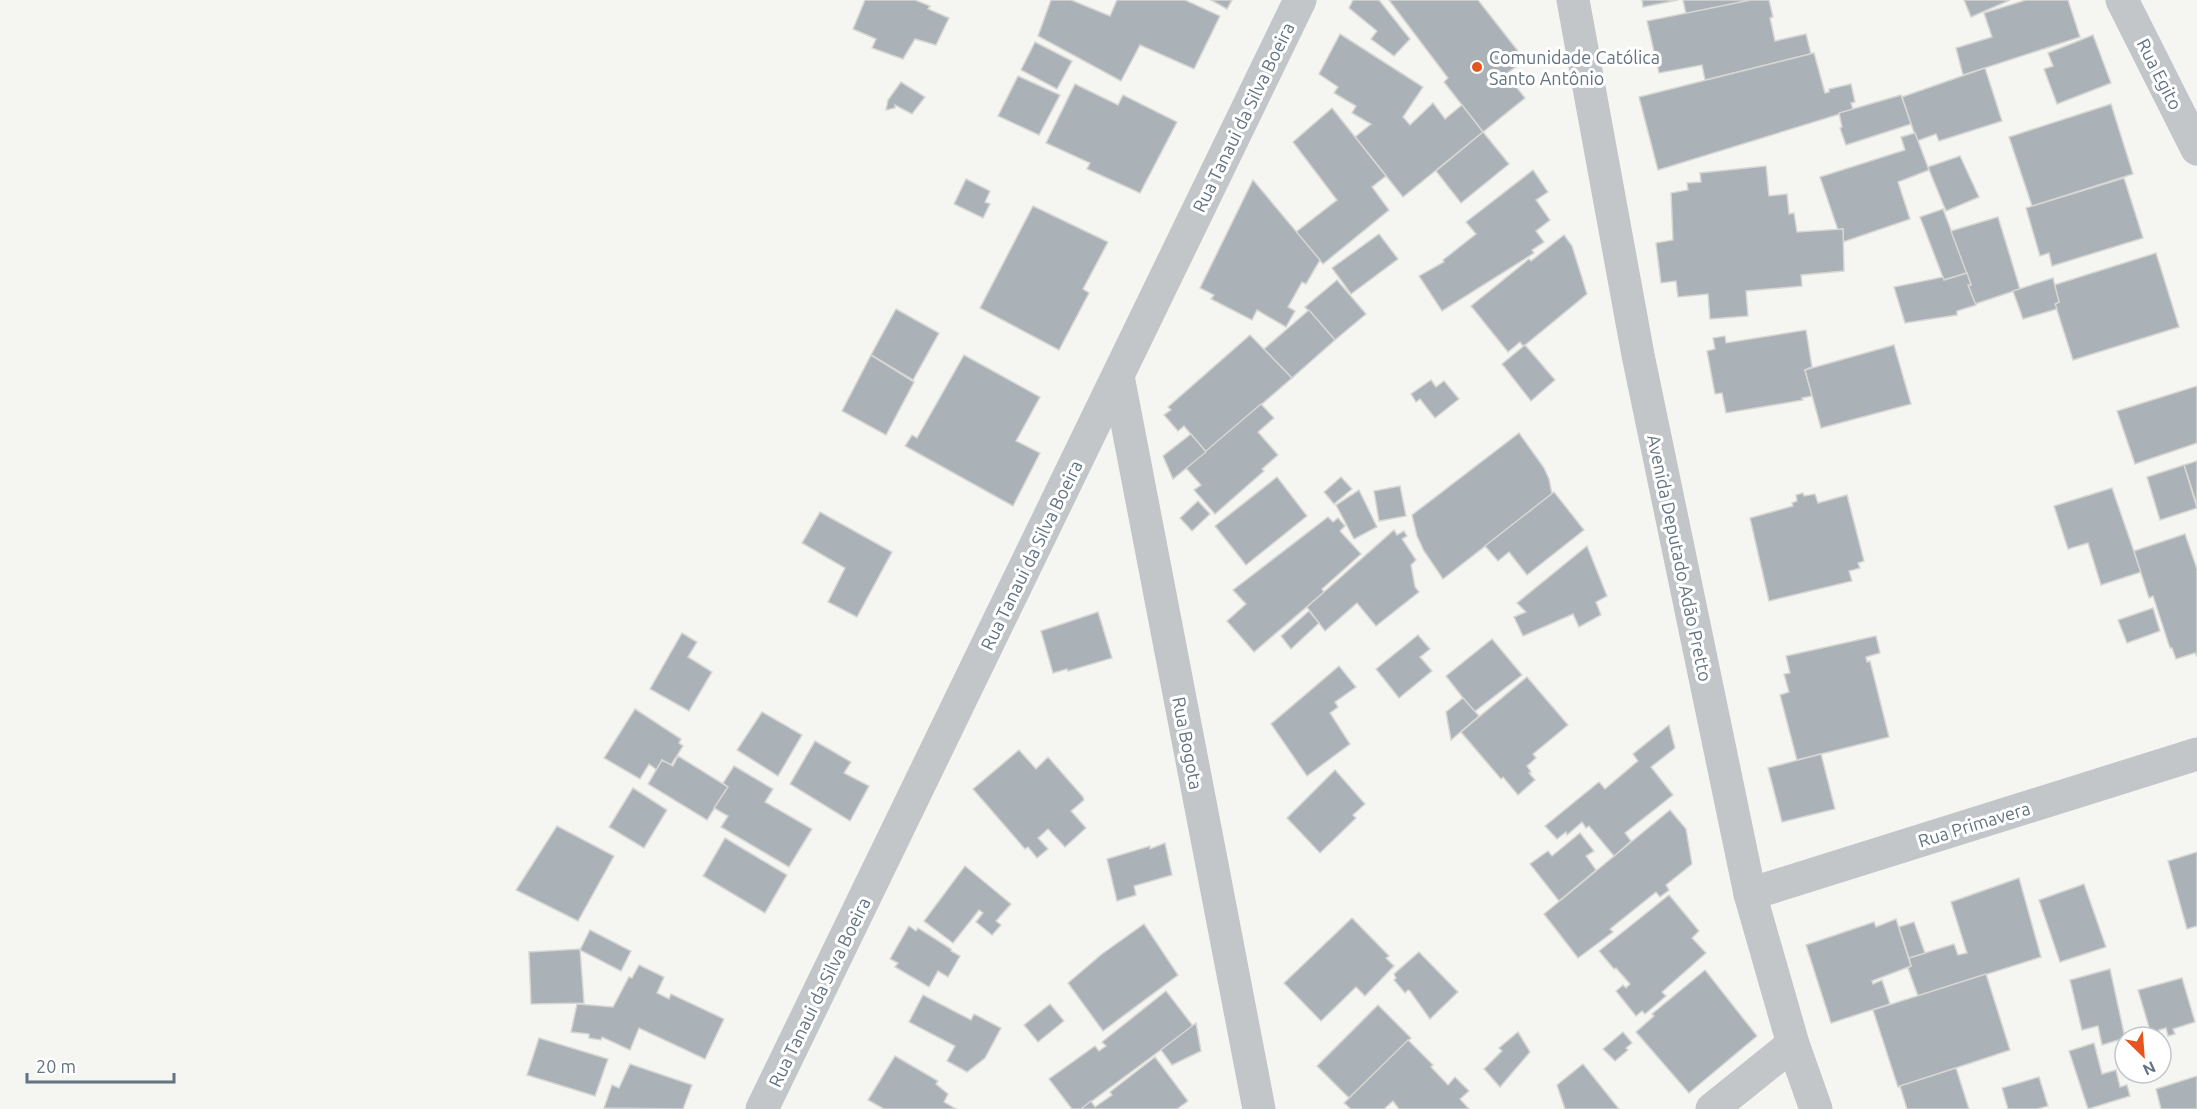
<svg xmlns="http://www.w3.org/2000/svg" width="2197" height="1109" viewBox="0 0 2197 1109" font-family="Ubuntu,sans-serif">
	<rect width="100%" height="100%" fill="#f5f5f1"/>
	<g fill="#aab1b7" stroke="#d6d6d3" stroke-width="1.5">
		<path d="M 865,0 L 915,0 L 930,6 L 928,9 L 949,18 L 936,45 L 915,39 L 903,59 L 872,48 L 876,39 L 853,29 Z"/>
		<path d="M 1051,0 L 1071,0 L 1110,16 L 1117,0 L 1185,0 L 1220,16 L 1194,69 L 1140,45 L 1121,81 L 1038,36 Z"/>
		<path d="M 1211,0 L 1232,0 L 1227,9 Z"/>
		<path d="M 1353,0 L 1379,0 L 1410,39 L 1394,56 L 1371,39 L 1377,31 L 1349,8 Z"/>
		<path d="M 1389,0 L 1478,0 L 1525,60 L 1506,74 L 1525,98 L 1483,132 L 1444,82 L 1448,78 Z"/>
		<path d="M 1642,0 L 1678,0 L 1643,7 Z"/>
		<path d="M 1683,0 L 1751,0 L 1686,14 Z"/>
		<path d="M 1751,0 L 1769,0 L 1773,17 L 1770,18 L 1775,41 L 1806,34 L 1811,54 L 1705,80 L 1702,65 L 1659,73 L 1647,21 Z"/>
		<path d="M 1964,0 L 2010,0 L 1971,17 Z"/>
		<path d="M 2026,0 L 2068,0 L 2080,37 L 1963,75 L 1956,48 L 1992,37 L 1984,13 Z"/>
		<path d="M 1340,34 L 1423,87 L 1403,117 L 1410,125 L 1433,103 L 1445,119 L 1462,105 L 1483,132 L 1403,197 L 1355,137 L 1371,124 L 1352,113 L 1356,106 L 1334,93 L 1338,87 L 1319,74 Z"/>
		<path d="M 2093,35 L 2111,83 L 2057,104 L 2044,69 L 2053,66 L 2048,53 Z"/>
		<path d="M 1035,42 L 1072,61 L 1057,89 L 1021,70 Z"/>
		<path d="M 1814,53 L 1825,93 L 1829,92 L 1829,89 L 1851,84 L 1855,102 L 1851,103 L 1853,110 L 1658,170 L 1639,97 Z"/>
		<path d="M 1985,68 L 2002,121 L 1939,141 L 1936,134 L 1917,141 L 1902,97 Z"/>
		<path d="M 1018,76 L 1060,95 L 1039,135 L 998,116 Z"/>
		<path d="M 901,82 L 925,97 L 912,114 L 895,105 L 895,108 L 886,110 L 888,100 Z"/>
		<path d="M 1075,84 L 1118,105 L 1123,95 L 1177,122 L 1140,193 L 1087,169 L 1090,163 L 1046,143 Z"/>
		<path d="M 1901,95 L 1911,124 L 1846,145 L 1840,128 L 1842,127 L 1839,113 Z"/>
		<path d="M 2111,104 L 2133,174 L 2032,206 L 2009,137 Z"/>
		<path d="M 1332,108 L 1386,176 L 1372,187 L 1389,210 L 1323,264 L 1296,232 L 1337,200 L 1293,142 Z"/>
		<path d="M 1483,132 L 1509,164 L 1461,203 L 1436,171 Z"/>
		<path d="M 1915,133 L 1929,170 L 1898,182 L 1910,219 L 1843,242 L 1843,229 L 1838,230 L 1820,177 L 1905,150 L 1901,137 Z"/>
		<path d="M 1960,156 L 1979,197 L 1946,211 L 1928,167 Z"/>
		<path d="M 1766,166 L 1769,196 L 1787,194 L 1789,214 L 1794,213 L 1797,232 L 1843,229 L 1844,271 L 1801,275 L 1802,286 L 1746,291 L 1748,316 L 1710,319 L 1708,294 L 1678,297 L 1676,281 L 1661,283 L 1656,243 L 1673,240 L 1671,193 L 1688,190 L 1687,183 L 1701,182 L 1700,173 Z"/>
		<path d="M 1533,170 L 1548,192 L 1536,200 L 1550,220 L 1536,231 L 1544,242 L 1532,250 L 1534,253 L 1442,311 L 1419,276 L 1444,262 L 1443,260 L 1476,234 L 1466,222 Z"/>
		<path d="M 2124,178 L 2143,238 L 2052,266 L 2049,253 L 2040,256 L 2026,208 Z"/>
		<path d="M 966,179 L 990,191 L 985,202 L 990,204 L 983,218 L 954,204 Z"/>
		<path d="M 1253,180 L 1320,260 L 1306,284 L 1302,282 L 1288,307 L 1295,311 L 1286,327 L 1257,310 L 1252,320 L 1211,299 L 1214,295 L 1200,288 Z"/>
		<path d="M 1033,206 L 1108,242 L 1083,289 L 1089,293 L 1059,350 L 980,308 Z"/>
		<path d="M 1943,209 L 1967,273 L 1944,280 L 1920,217 Z"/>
		<path d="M 1998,217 L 2020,289 L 1975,304 L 1968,285 L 1971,285 L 1951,231 Z"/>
		<path d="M 1379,234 L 1398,259 L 1351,294 L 1332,268 Z"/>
		<path d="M 1564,235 L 1572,246 L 1587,294 L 1525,345 L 1523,346 L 1520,342 L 1508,352 L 1471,306 L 1529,259 L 1531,261 Z"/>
		<path d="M 2156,253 L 2179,327 L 2073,360 L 2055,304 L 2059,302 L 2054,285 Z"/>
		<path d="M 1967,273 L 1971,285 L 1968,285 L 1976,305 L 1957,311 L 1957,315 L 1905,323 L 1894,287 L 1943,277 L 1944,280 Z"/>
		<path d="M 2053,278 L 2059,302 L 2055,304 L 2057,309 L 2023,319 L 2013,291 Z"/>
		<path d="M 1337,280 L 1366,314 L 1335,340 L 1305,307 Z"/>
		<path d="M 896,309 L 939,333 L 913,380 L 871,355 Z"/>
		<path d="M 1309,310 L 1335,340 L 1292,378 L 1264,349 Z"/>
		<path d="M 1806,330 L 1812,367 L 1805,370 L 1812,396 L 1802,398 L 1803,400 L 1726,413 L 1722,393 L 1715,394 L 1707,351 L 1715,349 L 1713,338 L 1725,336 L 1726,343 Z"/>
		<path d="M 1250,335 L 1292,378 L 1206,452 L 1184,426 L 1178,431 L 1164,415 L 1171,410 L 1168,407 Z"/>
		<path d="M 1525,345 L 1555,380 L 1531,401 L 1502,364 Z"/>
		<path d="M 1894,345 L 1911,404 L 1821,428 L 1805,370 Z"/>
		<path d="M 871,355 L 914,382 L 886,435 L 842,411 Z"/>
		<path d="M 964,355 L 1040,397 L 1016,441 L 1040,453 L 1013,506 L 905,446 L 912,435 L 917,438 Z"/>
		<path d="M 1431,380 L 1436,387 L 1444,381 L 1459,399 L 1435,418 L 1420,399 L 1416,402 L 1411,394 Z"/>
		<path d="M 2197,386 L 2197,443 L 2135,464 L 2117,411 Z"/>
		<path d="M 1261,404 L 1274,418 L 1258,432 L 1278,455 L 1262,469 L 1264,471 L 1215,514 L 1194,490 L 1201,485 L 1186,468 Z"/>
		<path d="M 1519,433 L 1544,468 L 1549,479 L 1552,494 L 1443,579 L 1424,551 L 1417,536 L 1412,515 Z"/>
		<path d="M 1191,434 L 1206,452 L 1173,479 L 1163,456 Z"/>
		<path d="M 2197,461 L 2197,505 L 2184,465 Z"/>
		<path d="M 2184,465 L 2197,508 L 2160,520 L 2147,477 Z"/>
		<path d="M 1277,477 L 1307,516 L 1246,565 L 1215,526 Z"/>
		<path d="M 1341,477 L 1352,489 L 1334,504 L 1324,492 Z"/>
		<path d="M 1400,486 L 1406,516 L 1379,521 L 1374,491 Z"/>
		<path d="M 2112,488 L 2141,572 L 2101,585 L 2088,543 L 2068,549 L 2054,506 Z"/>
		<path d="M 1359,490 L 1377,527 L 1354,539 L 1336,505 Z"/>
		<path d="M 1554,492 L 1584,530 L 1527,575 L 1509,552 L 1498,561 L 1485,546 Z"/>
		<path d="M 1803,493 L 1804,496 L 1815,494 L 1818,503 L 1847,495 L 1864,561 L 1858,563 L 1860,568 L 1849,571 L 1852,581 L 1769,601 L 1750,518 L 1793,506 L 1792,503 L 1797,501 L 1796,495 Z"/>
		<path d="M 1198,501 L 1210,514 L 1192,531 L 1180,518 Z"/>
		<path d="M 820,512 L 892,552 L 857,617 L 828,602 L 845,568 L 802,543 Z"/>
		<path d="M 1328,517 L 1333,522 L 1338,518 L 1345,526 L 1340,531 L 1361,554 L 1322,589 L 1324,592 L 1254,652 L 1227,621 L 1246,604 L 1233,590 Z"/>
		<path d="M 1394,530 L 1397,535 L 1404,531 L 1407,536 L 1402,539 L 1416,560 L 1411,565 L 1415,587 L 1419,592 L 1376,626 L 1357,603 L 1325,631 L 1307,607 Z"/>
		<path d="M 2185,534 L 2197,569 L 2197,656 L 2195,653 L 2176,659 L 2172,648 L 2170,648 L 2153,596 L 2149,598 L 2134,551 Z"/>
		<path d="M 1587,546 L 1607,596 L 1596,602 L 1601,615 L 1579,627 L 1573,614 L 1523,636 L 1514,617 L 1526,612 L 1517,603 Z"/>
		<path d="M 2153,608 L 2160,631 L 2127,643 L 2118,620 Z"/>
		<path d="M 1309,611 L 1319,623 L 1291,649 L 1281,636 Z"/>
		<path d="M 1098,612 L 1112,658 L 1068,671 L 1067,669 L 1053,673 L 1041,631 Z"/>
		<path d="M 682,633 L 697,642 L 688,657 L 712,672 L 689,711 L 650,689 Z"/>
		<path d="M 1418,635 L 1430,649 L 1420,657 L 1432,671 L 1399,698 L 1376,669 Z"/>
		<path d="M 1876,636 L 1880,653 L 1866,657 L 1867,662 L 1870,661 L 1889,737 L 1797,760 L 1780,695 L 1789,692 L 1784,674 L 1790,673 L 1786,656 Z"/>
		<path d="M 1492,639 L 1522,675 L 1474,712 L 1446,676 Z"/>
		<path d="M 1339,666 L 1356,687 L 1335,702 L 1338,707 L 1330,713 L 1350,744 L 1307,776 L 1271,724 Z"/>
		<path d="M 1527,677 L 1568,725 L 1533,754 L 1536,758 L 1527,766 L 1531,772 L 1529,773 L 1535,780 L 1518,795 L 1503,777 L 1501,779 L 1461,732 Z"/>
		<path d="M 1463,698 L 1479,716 L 1451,740 L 1446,712 Z"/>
		<path d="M 635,709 L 681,739 L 679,743 L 683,746 L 671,765 L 662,760 L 657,770 L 649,764 L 640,779 L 604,758 Z"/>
		<path d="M 762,712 L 802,735 L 778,776 L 737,750 Z"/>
		<path d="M 1669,725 L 1675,748 L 1651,767 L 1673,795 L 1625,833 L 1631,841 L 1614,856 L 1589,826 L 1586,828 L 1582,822 L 1567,835 L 1566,832 L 1557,839 L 1545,826 L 1599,782 L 1605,789 L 1638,761 L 1633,754 Z"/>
		<path d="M 815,741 L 851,762 L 844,773 L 869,786 L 850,821 L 790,784 Z"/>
		<path d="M 1019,750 L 1036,769 L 1048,757 L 1083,797 L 1084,800 L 1071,811 L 1086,828 L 1065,847 L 1048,829 L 1038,838 L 1048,849 L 1037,858 L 1028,847 L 1025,849 L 973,789 Z"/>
		<path d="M 1821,754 L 1835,809 L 1782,822 L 1768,768 Z"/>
		<path d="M 678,756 L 728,787 L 707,820 L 648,784 L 662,760 L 673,766 Z"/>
		<path d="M 734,766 L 773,789 L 765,802 L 812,829 L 789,867 L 721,827 L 728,816 L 714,808 L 728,787 L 723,783 Z"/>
		<path d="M 1335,770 L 1365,804 L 1353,815 L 1356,818 L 1320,853 L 1287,818 Z"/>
		<path d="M 633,788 L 667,810 L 644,848 L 609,827 Z"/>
		<path d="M 1670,810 L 1686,829 L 1692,864 L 1666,885 L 1669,890 L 1660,897 L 1656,892 L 1610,929 L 1613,932 L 1578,958 L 1544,914 Z"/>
		<path d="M 557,826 L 614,856 L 578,921 L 516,890 Z"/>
		<path d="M 1580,833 L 1594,851 L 1586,856 L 1596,870 L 1559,901 L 1530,864 L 1548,851 L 1552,856 Z"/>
		<path d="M 725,838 L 787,875 L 765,913 L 703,876 Z"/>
		<path d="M 1165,843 L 1172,875 L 1134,886 L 1136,895 L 1117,901 L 1107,859 L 1150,846 L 1150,849 Z"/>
		<path d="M 2197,852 L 2197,926 L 2187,929 L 2168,861 Z"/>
		<path d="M 965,866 L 1011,904 L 996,921 L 1001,925 L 992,935 L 976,922 L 983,913 L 979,910 L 953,943 L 924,921 Z"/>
		<path d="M 2019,878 L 2041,957 L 1918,996 L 1908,968 L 1911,966 L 1909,958 L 1954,944 L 1958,955 L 1967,953 L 1951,902 Z"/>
		<path d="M 2084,884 L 2106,947 L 2060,962 L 2039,900 Z"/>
		<path d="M 1669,895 L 1699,931 L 1692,938 L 1706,953 L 1662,992 L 1666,996 L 1645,1014 L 1642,1011 L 1636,1016 L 1616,991 L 1623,985 L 1626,988 L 1630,984 L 1616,968 L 1614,969 L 1599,951 Z"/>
		<path d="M 1352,918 L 1389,956 L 1386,958 L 1394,966 L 1365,996 L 1356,987 L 1321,1021 L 1284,983 Z"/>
		<path d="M 1896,919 L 1911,966 L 1872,981 L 1873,984 L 1882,980 L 1890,1004 L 1831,1023 L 1806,945 L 1874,922 L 1876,927 Z"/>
		<path d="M 1914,922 L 1925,953 L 1909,958 L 1899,927 Z"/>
		<path d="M 1144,924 L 1178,975 L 1103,1031 L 1068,983 L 1102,954 Z"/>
		<path d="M 909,926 L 916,931 L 918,928 L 951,949 L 951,951 L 960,956 L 948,977 L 938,971 L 929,987 L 895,967 L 898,963 L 890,959 Z"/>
		<path d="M 590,930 L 631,951 L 621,971 L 580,950 Z"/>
		<path d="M 580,949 L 584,1003 L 531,1004 L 529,952 Z"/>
		<path d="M 1419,952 L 1458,992 L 1430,1019 L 1410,991 L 1408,990 L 1405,993 L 1394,980 L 1396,978 L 1394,974 Z"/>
		<path d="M 639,965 L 664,977 L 657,993 L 669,999 L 671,994 L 724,1019 L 705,1059 L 639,1028 L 630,1050 L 602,1037 L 601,1040 L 589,1038 L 589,1034 L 571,1032 L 577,1004 L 613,1007 L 629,977 L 632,978 Z"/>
		<path d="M 2110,969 L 2125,1038 L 2102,1045 L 2098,1026 L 2082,1030 L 2070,980 Z"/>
		<path d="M 1705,970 L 1757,1036 L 1689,1093 L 1636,1032 L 1654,1016 L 1652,1014 Z"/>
		<path d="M 1986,974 L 2010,1050 L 1898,1087 L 1873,1010 Z"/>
		<path d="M 2182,978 L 2195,1022 L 2173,1029 L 2175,1034 L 2168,1036 L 2166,1028 L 2159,1030 L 2161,1037 L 2152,1037 L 2138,990 Z"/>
		<path d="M 1166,991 L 1193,1026 L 1081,1109 L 1072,1109 L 1049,1079 L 1095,1046 L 1099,1051 L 1106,1046 L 1102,1042 Z"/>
		<path d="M 923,995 L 971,1020 L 974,1014 L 1001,1028 L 985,1058 L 967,1072 L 947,1061 L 955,1046 L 909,1022 Z"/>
		<path d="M 1050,1004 L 1064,1021 L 1038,1042 L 1024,1025 Z"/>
		<path d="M 1378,1005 L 1411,1038 L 1349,1098 L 1317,1066 Z"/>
		<path d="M 1196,1023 L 1201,1051 L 1172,1065 L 1161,1050 Z"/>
		<path d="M 1518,1032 L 1530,1052 L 1500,1087 L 1484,1069 L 1502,1051 L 1499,1048 Z"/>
		<path d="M 1623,1032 L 1632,1043 L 1626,1048 L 1628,1050 L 1615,1061 L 1603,1049 Z"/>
		<path d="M 539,1038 L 608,1059 L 595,1096 L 527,1075 Z"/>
		<path d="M 1408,1040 L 1433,1065 L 1431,1067 L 1448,1085 L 1455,1077 L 1469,1091 L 1460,1099 L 1469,1109 L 1399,1109 L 1393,1101 L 1384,1109 L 1351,1109 L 1344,1103 Z"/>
		<path d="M 2094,1043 L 2102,1074 L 2116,1070 L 2120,1087 L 2127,1085 L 2130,1096 L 2088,1109 L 2069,1051 Z"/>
		<path d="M 895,1056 L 938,1081 L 936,1084 L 948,1094 L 944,1102 L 956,1109 L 884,1109 L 868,1100 Z"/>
		<path d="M 1155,1057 L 1188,1101 L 1177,1109 L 1081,1109 L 1091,1101 L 1095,1107 L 1112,1095 L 1110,1092 Z"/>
		<path d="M 630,1064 L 692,1085 L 683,1109 L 604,1108 L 612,1085 L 619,1088 Z"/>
		<path d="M 1583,1064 L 1619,1109 L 1565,1109 L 1557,1085 Z"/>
		<path d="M 1956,1068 L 1969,1109 L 1907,1109 L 1900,1086 Z"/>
		<path d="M 2197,1076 L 2197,1109 L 2161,1109 L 2156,1089 Z"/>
		<path d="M 2039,1077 L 2048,1106 L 2037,1109 L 2008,1109 L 2002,1088 Z"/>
	</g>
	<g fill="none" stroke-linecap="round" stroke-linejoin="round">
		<g stroke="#c2c6c9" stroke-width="33">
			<path d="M 2122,0 L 2197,149"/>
			<path d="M 1118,376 L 1259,1109"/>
			<path d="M 1750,894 L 2197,754"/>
			<path d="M 1712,1109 L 1793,1044"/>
		</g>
		<g stroke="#c2c6c9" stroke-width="33">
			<path d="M 1573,0 L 1638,355 L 1750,894 L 1793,1044 L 1816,1109"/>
			<path d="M 762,1109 L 1300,0"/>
		</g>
	</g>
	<circle fill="#e6551f" stroke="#fff" stroke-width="2" cx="1477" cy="67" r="6"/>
	<g text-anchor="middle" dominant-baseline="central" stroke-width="6" stroke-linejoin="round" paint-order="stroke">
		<g font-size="18" fill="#637382" stroke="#fff" text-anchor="start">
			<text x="1489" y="57">Comunidade Católica<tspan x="1489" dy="21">Santo Antônio</tspan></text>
		</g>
		<g font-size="18" fill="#637382" stroke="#fff">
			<text transform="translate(2160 74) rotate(63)">Rua Egito</text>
			<text transform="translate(1243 117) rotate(-64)">Rua Tanaui da Silva Boeira</text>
			<text transform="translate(1031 555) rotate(-64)">Rua Tanaui da Silva Boeira</text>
			<text transform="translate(1680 558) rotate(78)">Avenida Deputado Adão Pretto</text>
			<text transform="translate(1188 743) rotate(79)">Rua Bogota</text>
			<text transform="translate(1974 824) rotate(-17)">Rua Primavera</text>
			<text transform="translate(819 992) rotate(-64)">Rua Tanaui da Silva Boeira</text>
		</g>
	</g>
	<g transform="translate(2143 1055) rotate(155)"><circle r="28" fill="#ffffff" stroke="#c1c7cd" stroke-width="1.5"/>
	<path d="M0-4.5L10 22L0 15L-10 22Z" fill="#e6551f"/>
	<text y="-9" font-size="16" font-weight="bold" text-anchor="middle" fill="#637382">N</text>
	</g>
	<path d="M27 1073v9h147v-9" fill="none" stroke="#637382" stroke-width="3"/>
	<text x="36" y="1073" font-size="18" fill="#637382" stroke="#ffffff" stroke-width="4.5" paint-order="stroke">20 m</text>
</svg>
